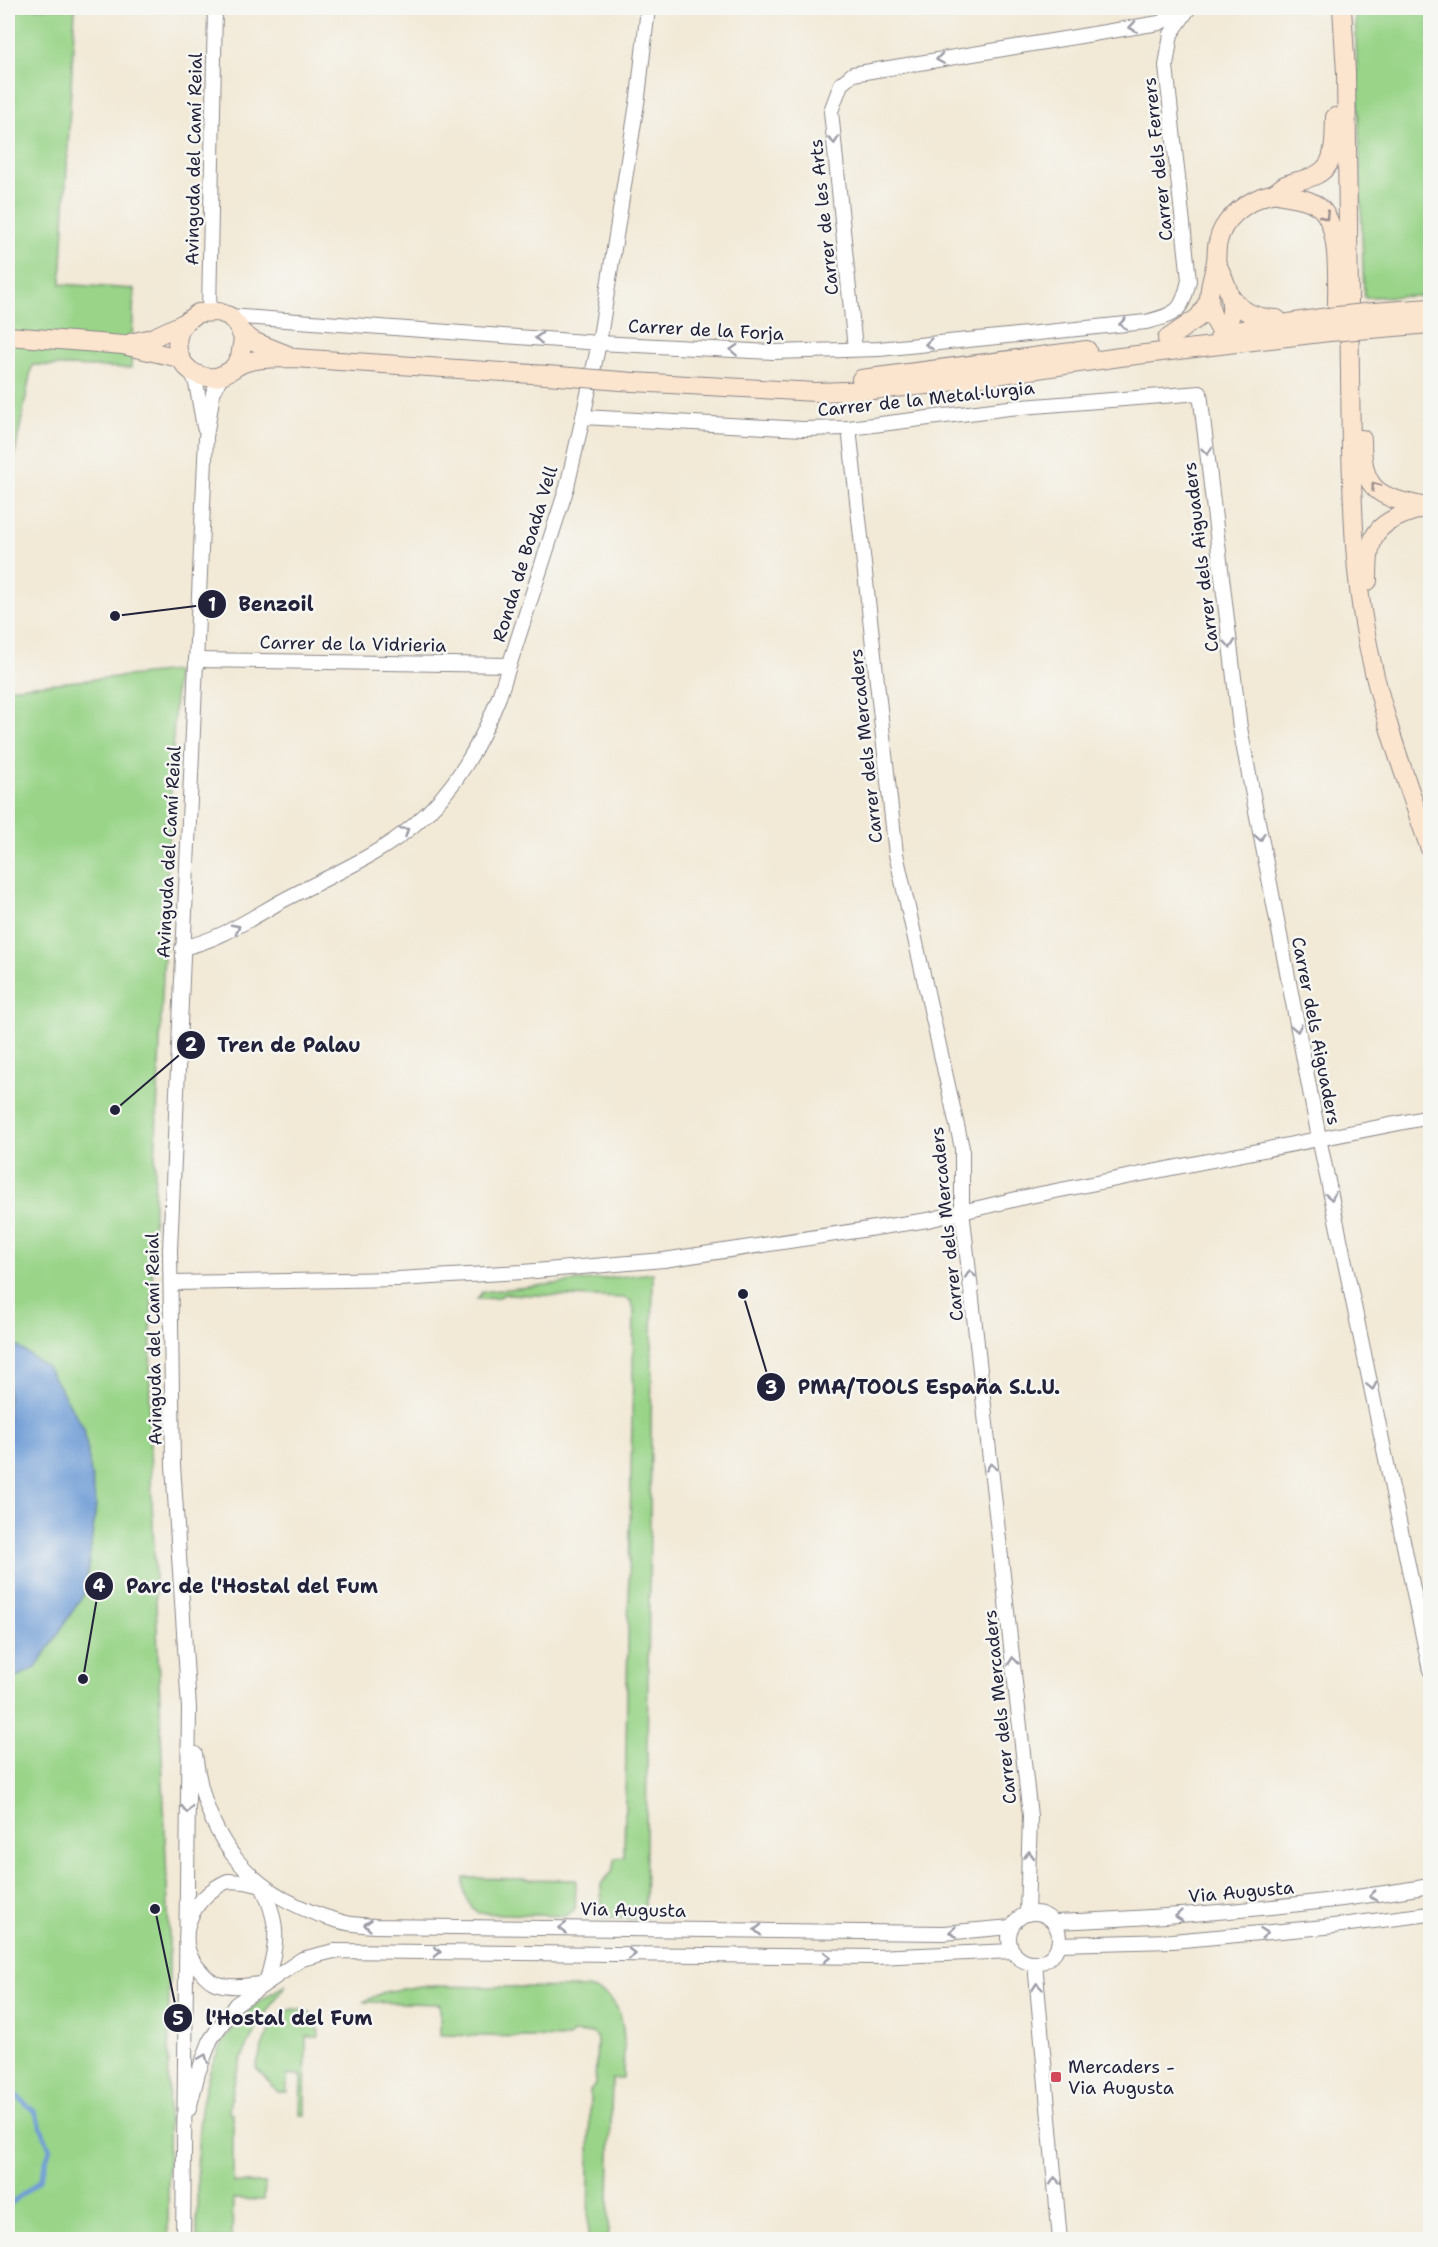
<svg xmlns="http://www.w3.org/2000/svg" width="1438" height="2247" viewBox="0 0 1438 2247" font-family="'Shantell Sans',sans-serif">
	<rect width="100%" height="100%" fill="#f6f6f2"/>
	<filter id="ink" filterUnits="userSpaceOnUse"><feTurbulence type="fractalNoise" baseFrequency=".0167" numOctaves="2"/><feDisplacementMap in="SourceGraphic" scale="12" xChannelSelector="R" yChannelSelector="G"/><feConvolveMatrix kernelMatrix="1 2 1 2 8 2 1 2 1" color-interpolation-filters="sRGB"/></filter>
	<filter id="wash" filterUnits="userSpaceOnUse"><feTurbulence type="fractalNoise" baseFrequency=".008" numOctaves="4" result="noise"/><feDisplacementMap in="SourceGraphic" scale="24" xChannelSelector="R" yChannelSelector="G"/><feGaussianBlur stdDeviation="1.35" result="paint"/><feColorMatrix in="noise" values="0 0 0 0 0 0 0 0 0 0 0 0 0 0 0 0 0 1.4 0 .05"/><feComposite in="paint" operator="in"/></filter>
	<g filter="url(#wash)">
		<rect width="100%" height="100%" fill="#f2e9d6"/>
		<g fill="#99d488" stroke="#5e7b62" stroke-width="1.5">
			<path d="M 8,8 L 75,8 L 61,284 L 134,289 L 131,368 L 32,365 L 8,490 Z"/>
			<path d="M 1355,8 L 1430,8 L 1430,296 L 1364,297 Z"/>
			<path d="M 176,671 L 155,1160 L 149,1423 L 169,1934 L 168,2239 L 8,2240 L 8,688 Z"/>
			<path d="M 653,1273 L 645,1919 L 602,1918 L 601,1884 L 612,1872 L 615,1858 L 624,1857 L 634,1310 L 631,1301 L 625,1298 L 505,1294 L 497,1298 L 477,1299 L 482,1292 Z"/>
			<path d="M 464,1878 L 576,1880 L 575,1909 L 566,1916 L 478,1913 C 465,1902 464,1894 464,1878 Z"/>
			<path d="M 286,1985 C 257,2021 233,2064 229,2112 L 233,2113 L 233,2183 L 265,2183 L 264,2200 L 233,2199 L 232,2239 L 197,2239 C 199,2142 183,2037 286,1985 Z"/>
			<path d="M 421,1986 L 586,1988 C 633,1994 623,2045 623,2079 L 612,2079 L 608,2239 L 588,2239 L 590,2091 L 595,2085 L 597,2039 L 593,2033 L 572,2033 L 569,2038 L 440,2035 L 440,2004 L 363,2002 L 384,1992 Z"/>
			<path d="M 292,2009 C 311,2008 319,2019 319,2037 L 306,2037 L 305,2115 L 300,2115 L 301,2075 L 287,2075 L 287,2092 L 278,2092 L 256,2068 C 261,2047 270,2018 292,2009 Z"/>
		</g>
		<path fill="#6e9cd6" stroke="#485f88" stroke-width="1.5" d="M 8,1340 L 47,1367 L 84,1428 L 96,1506 L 85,1592 L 36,1668 L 8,1681 Z"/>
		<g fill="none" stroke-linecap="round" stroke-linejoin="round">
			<path stroke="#6e9cd6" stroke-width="4.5" d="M 8,2088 L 35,2112 L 50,2149 L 40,2180 L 8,2206"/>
		</g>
	</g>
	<g filter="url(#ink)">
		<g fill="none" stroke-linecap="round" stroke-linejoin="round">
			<g stroke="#8a8688" stroke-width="16">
				<g id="street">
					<path d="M 209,311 L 215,8"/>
					<path d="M 229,316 L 599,343 L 773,352 L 879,349 L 1146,322 C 1177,314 1182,312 1189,280 L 1166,66 L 1171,34 L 1189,8"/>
					<path d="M 855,349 L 831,111 L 841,84 L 853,74 L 1159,23 L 1186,10"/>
					<path d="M 191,371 L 196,383 L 204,427"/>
					<path d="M 583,417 L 803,429 L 849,428 L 1009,408 L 1200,393 L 1240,728 L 1319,1138 L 1430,1670"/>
					<path d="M 849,428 L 896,854 L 962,1148 L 962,1210 L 1030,1816 L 1027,1914"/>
					<path d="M 196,660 L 509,665"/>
					<path d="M 182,948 C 219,940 248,920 280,902 C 323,879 378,856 414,825 C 455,791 480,745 499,697 L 567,487 L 583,417 L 599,343 L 638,97 L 648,8"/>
					<path d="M 171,1283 L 398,1279 L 523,1272 L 664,1260 L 928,1220 L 1025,1197 L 1430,1117"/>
					<path d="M 195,1754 C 206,1843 252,1897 339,1921 C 350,1925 363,1925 375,1926 L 944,1933 L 1011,1927"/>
					<path d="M 228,1881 L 245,1882 L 262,1886 C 280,1925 278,1943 266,1983 C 249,1985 232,1989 215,1983 C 207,1980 200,1970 195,1964 C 173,1932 197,1894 228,1881 Z"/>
					<circle cx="1034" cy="1938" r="25"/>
					<path d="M 1054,1922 C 1180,1917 1305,1907 1430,1886"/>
					<path d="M 1059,1944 L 1172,1941 L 1325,1927 L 1430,1914"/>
					<path d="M 1035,1963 L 1060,2240"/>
					<path d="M 189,2109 L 198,2073 L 211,2039 L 236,2004 L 302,1959 L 334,1951 L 876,1957 L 1013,1951"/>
					<path d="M 183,2240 L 189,1708 L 173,1465 L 170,1250 L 206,437 L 213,393 L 221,376"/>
				</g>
			</g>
			<g stroke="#8a8688" stroke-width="20">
				<g id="secondary">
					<path d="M 1342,8 L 1346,73 L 1351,450 C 1353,510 1354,570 1365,629 C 1378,704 1405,777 1430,849"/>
					<path d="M 1274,193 C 1289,197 1307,197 1319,207 C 1343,226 1336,292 1337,321"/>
					<path d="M 1216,262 C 1229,288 1241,313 1219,338"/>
					<path d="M 1230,296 C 1242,313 1257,318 1277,319"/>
					<path d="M 1374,312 L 1430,308"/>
					<path d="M 184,323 C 167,347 184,380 215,377 C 225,376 234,367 244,363 C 260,357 279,359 295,358 L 547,375"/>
					<path d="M 1371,329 L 1430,324"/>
					<path d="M 240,331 L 253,341 L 288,355"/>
					<path d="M 1236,331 L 1328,317"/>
					<path d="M 8,336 L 123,345 L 179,358"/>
					<path d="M 1167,339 L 1199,317 L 1208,302"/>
					<path d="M 1245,340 C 1227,338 1218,331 1212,314 C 1205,294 1213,280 1216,261 C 1217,255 1216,248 1218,242 C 1222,221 1242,205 1261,197 C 1265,195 1270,195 1274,193 C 1278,191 1281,187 1285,185 C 1300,179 1320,179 1329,163 C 1336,150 1334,131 1335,117"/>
					<path d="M 130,343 L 152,338 L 184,323 L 198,313 L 218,312 L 229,316 L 238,326 L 243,338 L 240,358 L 233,368"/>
					<path d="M 861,379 L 1087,350"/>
					<path d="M 633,382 L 816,392 L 873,390 L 927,385 L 1120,357 L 1329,332"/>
					<path d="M 1362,439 C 1362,493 1379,497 1427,507"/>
					<path d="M 1368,581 C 1368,531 1375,523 1423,508"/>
				</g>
			</g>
			<use href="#street" stroke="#fff" stroke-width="14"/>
			<use href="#secondary" stroke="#fce5cf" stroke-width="18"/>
			<g stroke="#8a8688" stroke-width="20" stroke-linecap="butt">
				<g id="secondary-bridge">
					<path d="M 1328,317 L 1374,312"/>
					<path d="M 1329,332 L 1371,329"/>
					<path d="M 547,375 L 633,382"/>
				</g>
			</g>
			<use href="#secondary-bridge" stroke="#fce5cf" stroke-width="18"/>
		</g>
		<defs><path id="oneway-chevron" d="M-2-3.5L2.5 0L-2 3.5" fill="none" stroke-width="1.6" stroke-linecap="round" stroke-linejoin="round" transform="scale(1.5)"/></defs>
		<g stroke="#9c9ca7">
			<use href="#oneway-chevron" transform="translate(1133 27) rotate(171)"/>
			<use href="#oneway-chevron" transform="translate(940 59) rotate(171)"/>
			<use href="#oneway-chevron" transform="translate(834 140) rotate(84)"/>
			<use href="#oneway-chevron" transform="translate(1123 324) rotate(174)"/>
			<use href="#oneway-chevron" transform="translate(539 338) rotate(-176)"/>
			<use href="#oneway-chevron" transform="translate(929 344) rotate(174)"/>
			<use href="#oneway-chevron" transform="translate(734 350) rotate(-177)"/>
			<use href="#oneway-chevron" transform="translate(1207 451) rotate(83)"/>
			<use href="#oneway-chevron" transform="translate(1230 644) rotate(83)"/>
			<use href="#oneway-chevron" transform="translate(405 831) rotate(-34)"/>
			<use href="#oneway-chevron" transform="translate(1260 837) rotate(79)"/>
			<use href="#oneway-chevron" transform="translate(236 928) rotate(-28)"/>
			<use href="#oneway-chevron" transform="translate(1297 1028) rotate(79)"/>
			<use href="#oneway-chevron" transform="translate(1331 1196) rotate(78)"/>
			<use href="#oneway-chevron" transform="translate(970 1274) rotate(-96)"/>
			<use href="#oneway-chevron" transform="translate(1372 1386) rotate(78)"/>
			<use href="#oneway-chevron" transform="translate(991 1467) rotate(-96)"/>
			<use href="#oneway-chevron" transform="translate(1013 1661) rotate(-96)"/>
			<use href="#oneway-chevron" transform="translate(187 1809) rotate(91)"/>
			<use href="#oneway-chevron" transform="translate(1029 1855) rotate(-88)"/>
			<use href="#oneway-chevron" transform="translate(1373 1896) rotate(172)"/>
			<use href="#oneway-chevron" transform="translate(1179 1916) rotate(175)"/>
			<use href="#oneway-chevron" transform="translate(368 1925) rotate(-174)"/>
			<use href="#oneway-chevron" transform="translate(563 1928) rotate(-180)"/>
			<use href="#oneway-chevron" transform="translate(758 1930) rotate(-179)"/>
			<use href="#oneway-chevron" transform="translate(953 1932) rotate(176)"/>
			<use href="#oneway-chevron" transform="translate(1264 1933) rotate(-6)"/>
			<use href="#oneway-chevron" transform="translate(437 1952) rotate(1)"/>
			<use href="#oneway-chevron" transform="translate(632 1954) rotate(1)"/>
			<use href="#oneway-chevron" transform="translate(827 1957) rotate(1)"/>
			<use href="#oneway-chevron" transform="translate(1037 1987) rotate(-95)"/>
			<use href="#oneway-chevron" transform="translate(204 2058) rotate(-68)"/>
			<use href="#oneway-chevron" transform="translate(1055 2181) rotate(-95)"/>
		</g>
		<g stroke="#9a8d8c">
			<use href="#oneway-chevron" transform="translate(1325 216) rotate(58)"/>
			<use href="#oneway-chevron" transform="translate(1375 486) rotate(-127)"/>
		</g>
	</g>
	<rect fill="#d1495b" stroke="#f6f6f2" stroke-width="2" x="1050" y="2071" width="12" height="12" rx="3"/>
	<g text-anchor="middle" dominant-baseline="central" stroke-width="5" stroke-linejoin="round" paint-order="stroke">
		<g font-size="18" fill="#22223b" stroke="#f6f6f2">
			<text transform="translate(194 159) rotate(-89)">Avinguda del Camí Reial</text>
			<text transform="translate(1158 159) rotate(-96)">Carrer dels Ferrers</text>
			<text transform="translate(824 217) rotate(-96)">Carrer de les Arts</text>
			<text transform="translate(706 330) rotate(3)">Carrer de la Forja</text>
			<text transform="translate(926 399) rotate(-6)">Carrer de la Metal·lurgia</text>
			<text transform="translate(525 554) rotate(-73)">Ronda de Boada Vell</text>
			<text transform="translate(1201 557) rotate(-97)">Carrer dels Aiguaders</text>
			<text transform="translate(353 644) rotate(1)">Carrer de la Vidrieria</text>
			<text transform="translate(866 746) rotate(-96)">Carrer dels Mercaders</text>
			<text transform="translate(169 852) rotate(-87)">Avinguda del Camí Reial</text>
			<text transform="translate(1316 1031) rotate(79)">Carrer dels Aiguaders</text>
			<text transform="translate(947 1224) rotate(-96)">Carrer dels Mercaders</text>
			<text transform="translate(154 1339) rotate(-91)">Avinguda del Camí Reial</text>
			<text transform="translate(1000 1707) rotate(-96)">Carrer dels Mercaders</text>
			<text transform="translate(1241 1892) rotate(-5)">Via Augusta</text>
			<text transform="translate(633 1910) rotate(1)">Via Augusta</text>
		</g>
		<g font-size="18" fill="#22223b" stroke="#f6f6f2" text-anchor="start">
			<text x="1068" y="2067">Mercaders -<tspan x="1068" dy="21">Via Augusta</tspan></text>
		</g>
	</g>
	<path fill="none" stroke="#22223b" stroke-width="2" d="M115 616L212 604M115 1110L191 1045M743 1294L771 1387M83 1679L99 1586M155 1909L178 2018"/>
	<g fill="#22223b" stroke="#f6f6f2" stroke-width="2">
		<circle cx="115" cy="616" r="6"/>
		<circle cx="115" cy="1110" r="6"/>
		<circle cx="743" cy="1294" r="6"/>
		<circle cx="83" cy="1679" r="6"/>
		<circle cx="155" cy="1909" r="6"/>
		<circle cx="212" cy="604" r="15"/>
		<circle cx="191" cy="1045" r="15"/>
		<circle cx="771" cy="1387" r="15"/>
		<circle cx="99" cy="1586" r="15"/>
		<circle cx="178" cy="2018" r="15"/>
	</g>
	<g font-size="18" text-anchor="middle" font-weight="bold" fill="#fff">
		<text x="212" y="611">1</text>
		<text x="191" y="1051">2</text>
		<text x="771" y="1394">3</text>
		<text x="99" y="1592">4</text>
		<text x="178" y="2025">5</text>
	</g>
	<g font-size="20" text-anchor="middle" font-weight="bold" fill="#22223b" stroke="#f6f6f2" stroke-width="5" stroke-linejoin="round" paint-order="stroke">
		<text x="276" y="611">Benzoil</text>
		<text x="289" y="1052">Tren de Palau</text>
		<text x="929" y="1394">PMA/TOOLS España S.L.U.</text>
		<text x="252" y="1593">Parc de l'Hostal del Fum</text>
		<text x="289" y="2025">l'Hostal del Fum</text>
	</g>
	<rect width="1438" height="2247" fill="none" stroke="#f6f6f2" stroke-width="30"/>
</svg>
